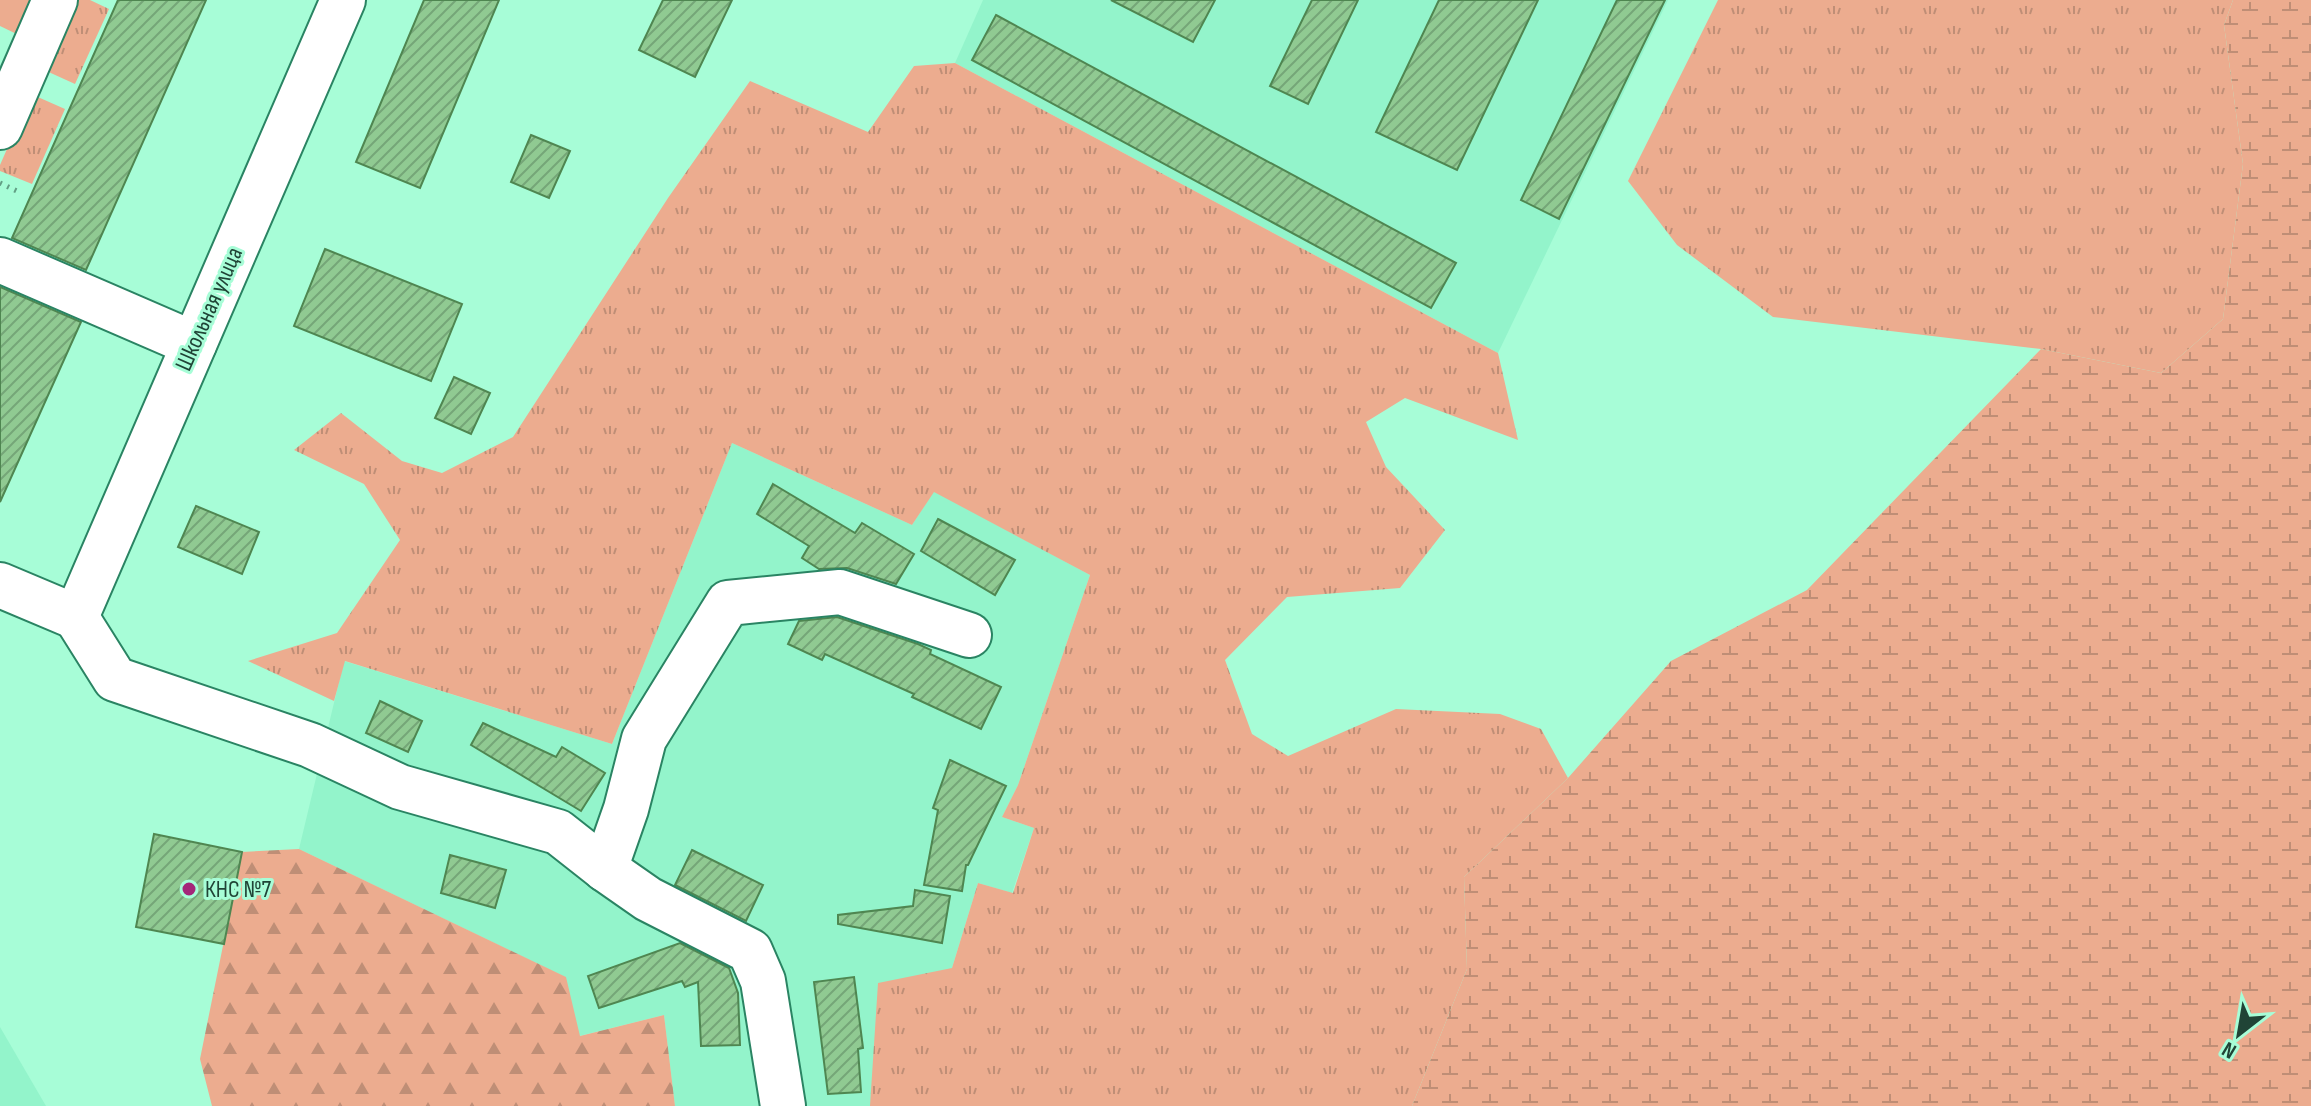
<svg xmlns="http://www.w3.org/2000/svg" width="2311" height="1106" viewBox="0 0 2311 1106" font-family="'Sofia Sans Condensed',sans-serif">
	<defs>
		<pattern id="grass-tufts" width="24" height="20" patternUnits="userSpaceOnUse" patternTransform="scale(2)"><rect width="24" height="20" fill="#ecac8f"/><path d="M3 7l-1-3M5 7V3M7 7l1-3M15 17l-1-3M17 17v-4M19 17l1-3" fill="none" stroke="#bf8e76"/></pattern>
		<pattern id="forest-firs" width="22" height="20" patternUnits="userSpaceOnUse" patternTransform="scale(2)"><rect width="22" height="20" fill="#ecac8f"/><path d="M5 1l3.5 6h-7zM16 11l3.5 6h-7z" fill="#bf8e76"/></pattern>
		<pattern id="wetland-marsh" width="20" height="14" patternUnits="userSpaceOnUse" patternTransform="scale(2)"><rect width="20" height="14" fill="#ecac8f"/><path d="M1 5h8M5 5V1M11 12h8M15 12V8" fill="none" stroke="#bf8e76"/></pattern>
		<pattern id="building-hatch" width="6" height="6" patternUnits="userSpaceOnUse" patternTransform="scale(2)"><rect width="6" height="6" fill="#90ca92"/><path d="M-1 1l2-2M0 6l6-6M5 7l2-2" fill="none" stroke="#75a678"/></pattern>
	</defs>
	<rect width="100%" height="100%" fill="#a7fdd7"/>
	<g fill="#93f4cb">
		<path d="M 983,0 L 1668,0 L 1498,353 L 955,63 Z"/>
		<path d="M 732,443 L 912,525 L 934,491 L 1090,575 L 1018,785 L 1002,817 L 1034,828 L 1012,893 L 978,883 L 952,968 L 890,1106 L 675,1106 L 664,1015 L 579,1036 L 565,977 L 299,849 L 344,661 L 612,744 Z"/>
		<path d="M 0,1027 L 46,1106 L 0,1106 Z"/>
	</g>
	<g fill="url(#grass-tufts)">
		<path d="M 73,0 L 90,0 L 109,9 L 75,84 L 42,69 Z"/>
		<path d="M 1718,0 L 2233,0 L 2224,25 L 2243,164 L 2223,319 L 2161,373 L 2041,349 L 1773,317 L 1677,245 L 1628,181 Z"/>
		<path d="M 955,63 L 1498,353 L 1518,440 L 1405,398 L 1366,422 L 1386,467 L 1445,530 L 1400,588 L 1287,597 L 1225,660 L 1252,734 L 1288,756 L 1396,709 L 1500,714 L 1541,729 L 1568,778 L 1464,877 L 1467,969 L 1412,1106 L 870,1106 L 878,983 L 952,968 L 978,883 L 1013,893 L 1034,828 L 1002,817 L 1018,785 L 1090,575 L 934,492 L 912,525 L 732,443 L 612,744 L 345,661 L 334,701 L 248,661 L 337,633 L 400,540 L 364,484 L 294,450 L 341,413 L 402,461 L 442,473 L 513,437 L 668,198 L 750,81 L 868,132 L 914,66 Z"/>
		<path d="M 31,94 L 65,109 L 32,184 L 0,171 L 0,165 Z"/>
	</g>
	<path fill="url(#forest-firs)" d="M 299,849 L 566,977 L 580,1036 L 664,1015 L 675,1106 L 212,1106 L 200,1059 L 242,852 Z"/>
	<path fill="url(#wetland-marsh)" d="M 2233,0 L 2311,0 L 2311,1106 L 1412,1106 L 1467,969 L 1464,877 L 1568,778 L 1671,661 L 1807,590 L 2041,349 L 2161,373 L 2223,319 L 2243,164 L 2224,25 Z"/>
	<path fill="#ecac8f" d="M 0,0 L 42,0 L 25,38 L 0,26 Z"/>
	<g fill="url(#building-hatch)" stroke="#4f8651" stroke-width="2">
		<path d="M 118,0 L 206,0 L 86,270 L 12,238 Z"/>
		<path d="M 424,0 L 499,0 L 420,188 L 356,162 Z"/>
		<path d="M 663,0 L 732,0 L 695,77 L 639,50 Z"/>
		<path d="M 1111,0 L 1215,0 L 1193,42 Z"/>
		<path d="M 1312,0 L 1358,0 L 1308,104 L 1270,86 Z"/>
		<path d="M 1439,0 L 1538,0 L 1457,170 L 1376,132 Z"/>
		<path d="M 1617,0 L 1665,0 L 1559,219 L 1521,200 Z"/>
		<path d="M 996,15 L 1456,263 L 1431,308 L 972,60 Z"/>
		<path d="M 531,135 L 570,151 L 549,198 L 511,182 Z"/>
		<path d="M 325,249 L 462,304 L 431,381 L 294,326 Z"/>
		<path d="M 0,287 L 81,322 L 0,502 Z"/>
		<path d="M 454,377 L 490,393 L 471,434 L 435,418 Z"/>
		<path d="M 773,484 L 855,533 L 862,523 L 914,554 L 896,584 L 847,568 L 819,569 L 802,558 L 809,546 L 757,514 Z"/>
		<path d="M 196,506 L 259,532 L 242,574 L 178,547 Z"/>
		<path d="M 938,519 L 1015,560 L 995,595 L 921,551 Z"/>
		<path d="M 837,617 L 918,644 L 931,650 L 930,654 L 1001,687 L 981,729 L 912,697 L 914,694 L 825,654 L 822,660 L 788,644 L 799,621 Z"/>
		<path d="M 380,701 L 422,721 L 408,752 L 366,733 Z"/>
		<path d="M 483,723 L 556,757 L 562,747 L 605,773 L 581,811 L 471,745 Z"/>
		<path d="M 950,760 L 1006,786 L 968,865 L 966,865 L 962,891 L 924,885 L 938,810 L 933,808 Z"/>
		<path d="M 154,834 L 242,852 L 224,944 L 136,927 Z"/>
		<path d="M 692,850 L 763,885 L 746,921 L 675,885 Z"/>
		<path d="M 450,855 L 506,870 L 495,908 L 441,893 Z"/>
		<path d="M 915,890 L 950,896 L 942,943 L 838,924 L 838,915 L 913,906 Z"/>
		<path d="M 680,943 L 729,968 L 738,993 L 740,1045 L 701,1046 L 698,982 L 685,987 L 682,981 L 599,1008 L 588,976 Z"/>
		<path d="M 854,977 L 863,1048 L 858,1049 L 861,1092 L 828,1094 L 814,982 Z"/>
	</g>
	<g fill="none" stroke-linecap="round" stroke-linejoin="round">
		<g stroke="#2a8463" stroke-width="48">
			<g id="minor">
				<path d="M 0,127 L 55,0"/>
				<path d="M 0,260 L 194,344"/>
				<path d="M 0,585 L 76,617"/>
				<path d="M 76,617 L 115,679 L 310,745 L 400,787 L 558,832 L 605,869 L 648,899 L 750,951 L 763,981 L 783,1106"/>
				<path d="M 76,617 L 343,0"/>
				<path d="M 605,869 L 626,809 L 644,739 L 728,603 L 840,592 L 969,635"/>
			</g>
		</g>
		<path stroke="#629e84" stroke-width="5" stroke-dasharray="2 6" stroke-linecap="butt" d="M 0,183 L 21,193"/>
		<use href="#minor" stroke="#fff" stroke-width="44"/>
	</g>
	<circle fill="#a42779" stroke="#a7fdd7" stroke-width="3" cx="189" cy="889" r="8"/>
	<g text-anchor="middle" dominant-baseline="central" stroke-width="6" stroke-linejoin="round" paint-order="stroke">
		<g font-size="24" fill="#204436" stroke="#a7fdd7">
			<text transform="translate(209 309) rotate(-66)">Школьная улица</text>
		</g>
		<g font-size="24" fill="#204436" stroke="#a7fdd7" text-anchor="start">
			<text x="205" y="889">КНС №7</text>
		</g>
	</g>
	<g transform="translate(2239 1034) rotate(211)" stroke="#a7fdd7" stroke-width="6" paint-order="stroke">
	<path d="M0-6L14 30L0 20L-14 30Z" fill="#204436"/>
	<text y="-12" font-size="22" font-weight="bold" text-anchor="middle" fill="#204436">N</text>
	</g>
</svg>
